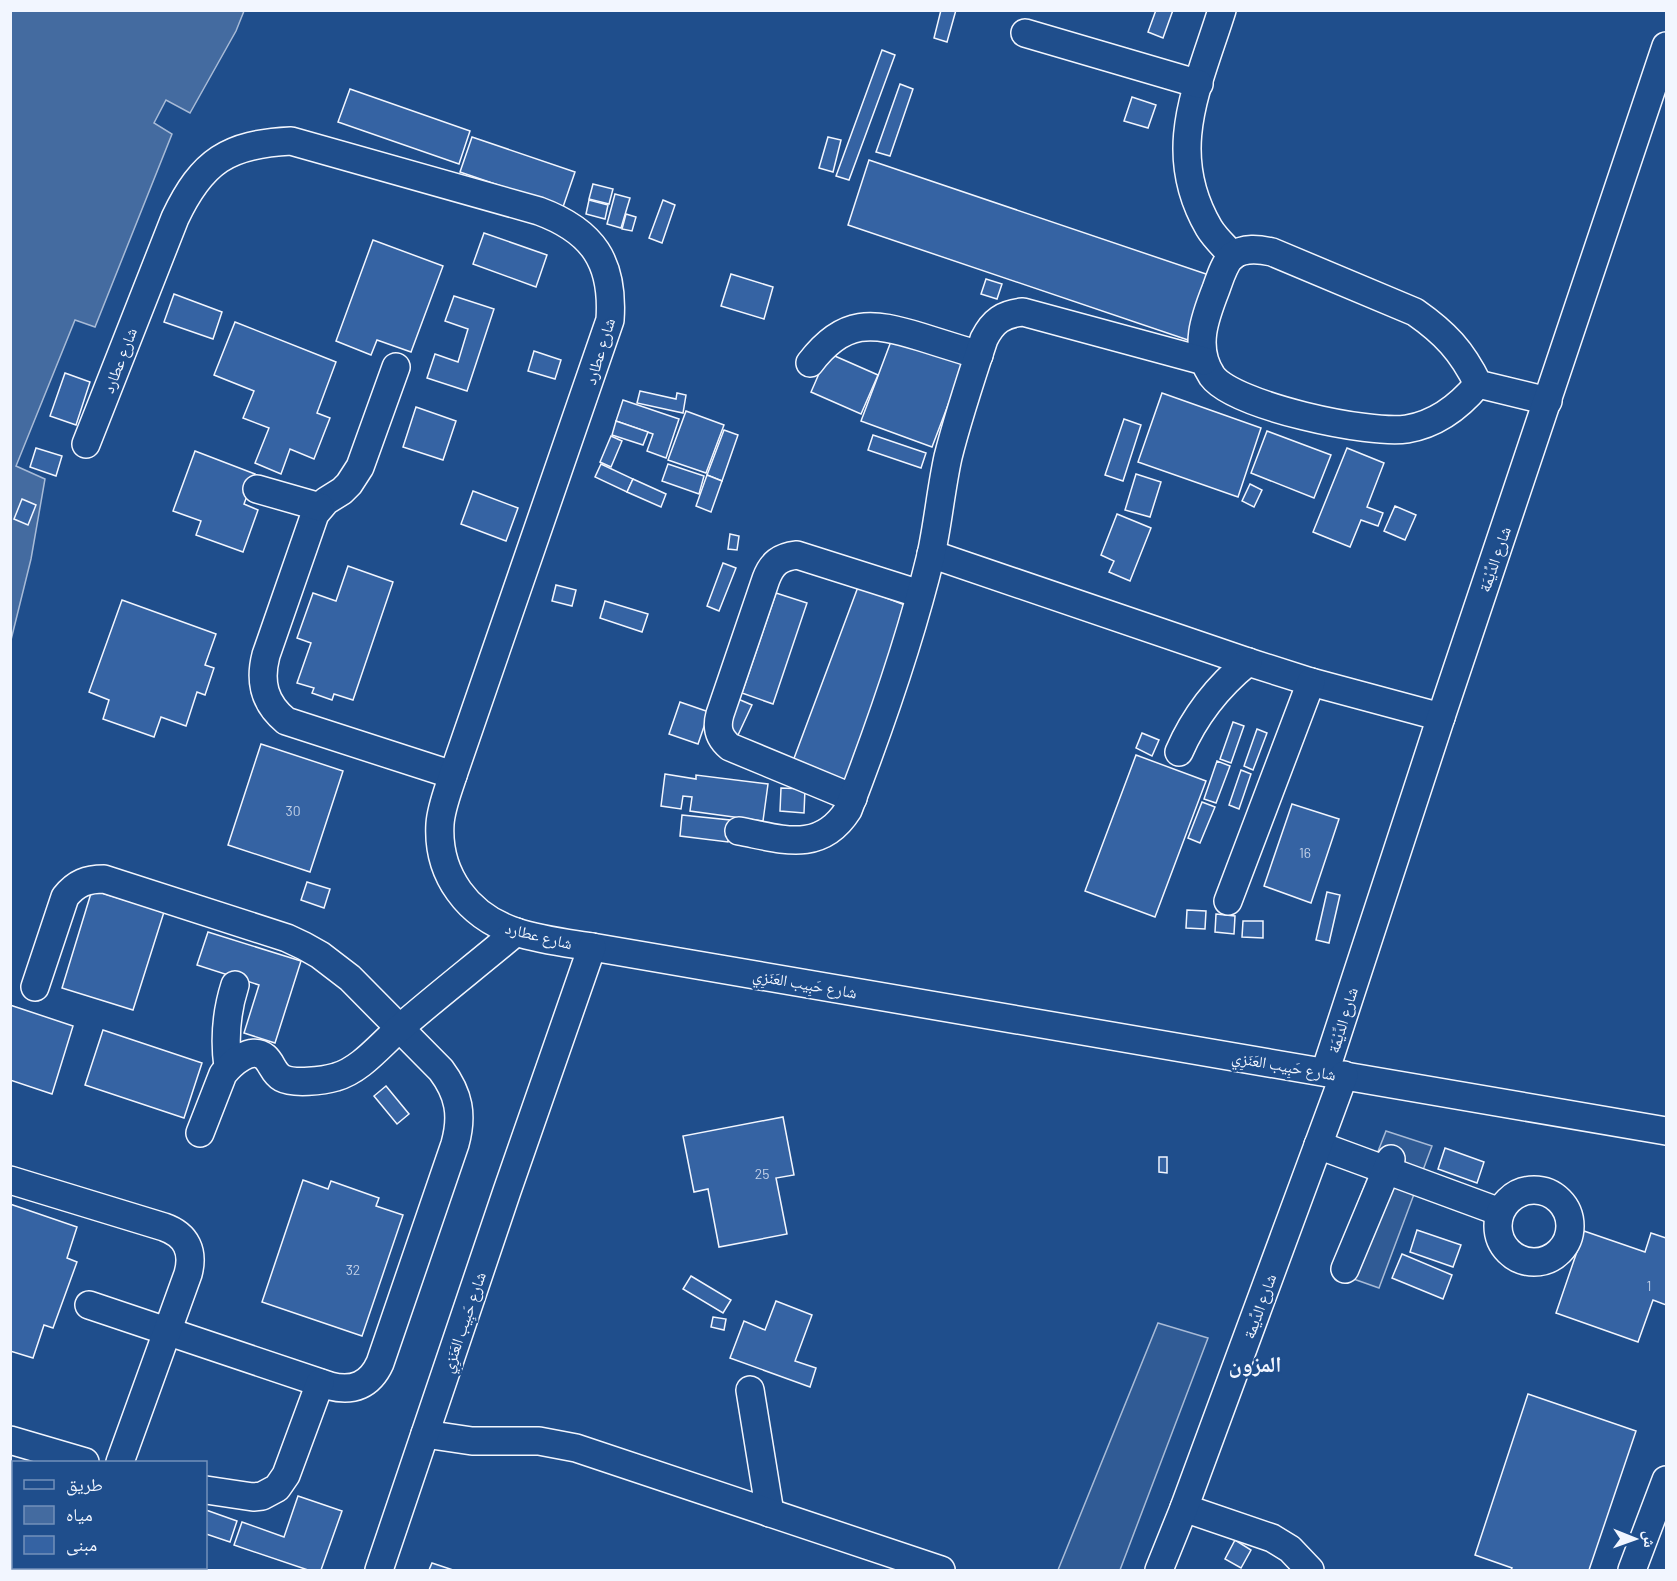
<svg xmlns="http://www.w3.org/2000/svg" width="1677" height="1581" viewBox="0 0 1677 1581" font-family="Barlow,'Noto Naskh Arabic',sans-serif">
	<rect width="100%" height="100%" fill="#1f4e8c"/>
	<g fill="#305b95" stroke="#a8bbd7" stroke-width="1.5">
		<path d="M 1386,1131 L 1432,1146 L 1379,1288 L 1331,1271 Z"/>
		<path d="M 1158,1323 L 1208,1338 L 1120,1570 L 1058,1570 Z"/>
	</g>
	<path fill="#446ba0" stroke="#a8bbd7" stroke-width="1.5" d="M 11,11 L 244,11 L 236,31 L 190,113 L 166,100 L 154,123 L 172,134 L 95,327 L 75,320 L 16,466 L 45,479 L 31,559 L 11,640 Z"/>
	<g fill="#3563a3" stroke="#f2f6ff" stroke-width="1.5">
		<path d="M 941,10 L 956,10 L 947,42 L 934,38 Z"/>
		<path d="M 1156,10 L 1173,10 L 1163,38 L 1148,32 Z"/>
		<path d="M 882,50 L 895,55 L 849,180 L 836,176 Z"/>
		<path d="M 900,84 L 913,89 L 890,156 L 876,152 Z"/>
		<path d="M 350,89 L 470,131 L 459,164 L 338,122 Z"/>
		<path d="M 1132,97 L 1156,105 L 1148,128 L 1124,121 Z"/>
		<path d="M 472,137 L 575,172 L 563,207 L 460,172 Z"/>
		<path d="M 828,137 L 841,140 L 833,172 L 819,168 Z"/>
		<path d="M 869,160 L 1209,275 L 1188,340 L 848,225 Z"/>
		<path d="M 593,184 L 613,189 L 609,204 L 589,199 Z"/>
		<path d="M 615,194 L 630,198 L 621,228 L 607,224 Z"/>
		<path d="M 589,200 L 608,205 L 605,219 L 586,214 Z"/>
		<path d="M 663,200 L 675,205 L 662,243 L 649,238 Z"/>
		<path d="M 626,214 L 636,217 L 632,231 L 622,229 Z"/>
		<path d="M 484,233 L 547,255 L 536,287 L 473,264 Z"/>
		<path d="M 373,240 L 443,266 L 411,352 L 377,340 L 371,355 L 336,341 Z"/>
		<path d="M 731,274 L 773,287 L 764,319 L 721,306 Z"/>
		<path d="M 986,279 L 1002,284 L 997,299 L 981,294 Z"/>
		<path d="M 174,294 L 222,312 L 213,339 L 164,322 Z"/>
		<path d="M 454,296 L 494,309 L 467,391 L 427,378 L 435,354 L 458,362 L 468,329 L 445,321 Z"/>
		<path d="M 235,322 L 336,362 L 317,413 L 330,418 L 314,459 L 290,449 L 281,474 L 255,463 L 269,428 L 243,418 L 254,391 L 214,375 Z"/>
		<path d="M 893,336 L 964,363 L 932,447 L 861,421 Z"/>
		<path d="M 534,351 L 561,360 L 555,379 L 528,371 Z"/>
		<path d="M 828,353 L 878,375 L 861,414 L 811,392 Z"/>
		<path d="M 65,373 L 90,382 L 76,425 L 50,416 Z"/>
		<path d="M 640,391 L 676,399 L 677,393 L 686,395 L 683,413 L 637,403 Z"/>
		<path d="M 1162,393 L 1261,428 L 1238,497 L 1138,462 Z"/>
		<path d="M 623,400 L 679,419 L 666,458 L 647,451 L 653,434 L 616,421 Z"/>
		<path d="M 416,407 L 456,421 L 443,460 L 403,447 Z"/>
		<path d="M 686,411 L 724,425 L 706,473 L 668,460 Z"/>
		<path d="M 1124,419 L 1141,425 L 1123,481 L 1105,475 Z"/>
		<path d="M 616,421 L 648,432 L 643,445 L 612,435 Z"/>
		<path d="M 724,430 L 738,435 L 722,481 L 707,475 Z"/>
		<path d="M 1267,431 L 1331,455 L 1314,498 L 1251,473 Z"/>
		<path d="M 873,435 L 926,453 L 921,468 L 868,450 Z"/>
		<path d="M 611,436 L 622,441 L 611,467 L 600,462 Z"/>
		<path d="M 36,448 L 62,456 L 56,476 L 30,467 Z"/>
		<path d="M 1347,448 L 1384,463 L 1367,507 L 1383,513 L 1378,526 L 1361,520 L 1350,547 L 1313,532 Z"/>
		<path d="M 195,451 L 255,474 L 244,504 L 258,510 L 243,552 L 196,535 L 201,521 L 173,511 Z"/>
		<path d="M 601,464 L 633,479 L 627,492 L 595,477 Z"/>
		<path d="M 668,464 L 704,476 L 699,494 L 662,481 Z"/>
		<path d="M 1136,474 L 1161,482 L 1150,517 L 1125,510 Z"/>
		<path d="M 707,475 L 722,481 L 711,512 L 696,506 Z"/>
		<path d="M 633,479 L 666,494 L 661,507 L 627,492 Z"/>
		<path d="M 1250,484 L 1262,490 L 1254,507 L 1242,501 Z"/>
		<path d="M 473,491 L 518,508 L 506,541 L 461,524 Z"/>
		<path d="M 22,499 L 36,505 L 28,525 L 14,519 Z"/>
		<path d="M 1395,506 L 1416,515 L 1405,540 L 1384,531 Z"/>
		<path d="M 1117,514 L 1151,528 L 1130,581 L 1109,572 L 1114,561 L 1101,555 Z"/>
		<path d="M 730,534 L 739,536 L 737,550 L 728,549 Z"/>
		<path d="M 723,563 L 736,568 L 719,611 L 707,606 Z"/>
		<path d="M 348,566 L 393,582 L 353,700 L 334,694 L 332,700 L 312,693 L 314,688 L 297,683 L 311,643 L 297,638 L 313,593 L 336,601 Z"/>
		<path d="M 556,585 L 576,590 L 572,606 L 552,601 Z"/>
		<path d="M 858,587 L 910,607 L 843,789 L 790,769 Z"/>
		<path d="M 776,593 L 807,603 L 773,704 L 742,693 Z"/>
		<path d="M 122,600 L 216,634 L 205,665 L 214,668 L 205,695 L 197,692 L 186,726 L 161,717 L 154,737 L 103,719 L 109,700 L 89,692 Z"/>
		<path d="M 605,601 L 648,614 L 642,632 L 600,618 Z"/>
		<path d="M 738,699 L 752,705 L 738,735 L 724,729 Z"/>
		<path d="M 680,702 L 709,712 L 698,744 L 669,734 Z"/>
		<path d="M 1233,722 L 1244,726 L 1231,763 L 1220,759 Z"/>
		<path d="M 1257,729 L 1267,733 L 1253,770 L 1244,766 Z"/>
		<path d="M 1142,733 L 1159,740 L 1152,756 L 1136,748 Z"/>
		<path d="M 261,744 L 343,771 L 310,872 L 228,845 Z"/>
		<path d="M 1136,755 L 1206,781 L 1155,917 L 1085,891 Z"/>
		<path d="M 1217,761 L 1230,766 L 1216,803 L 1204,799 Z"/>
		<path d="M 1241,770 L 1251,774 L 1239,809 L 1229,805 Z"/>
		<path d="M 665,774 L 696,779 L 696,775 L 768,784 L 763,821 L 690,811 L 692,797 L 683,796 L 681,809 L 661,806 Z"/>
		<path d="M 781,788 L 805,789 L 804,813 L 780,811 Z"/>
		<path d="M 1202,802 L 1215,807 L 1200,843 L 1188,838 Z"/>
		<path d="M 1292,804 L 1339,819 L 1311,903 L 1264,886 Z"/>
		<path d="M 682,815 L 730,820 L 728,842 L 680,836 Z"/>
		<path d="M 307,882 L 330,889 L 324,908 L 301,900 Z"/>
		<path d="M 92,890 L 164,912 L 133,1010 L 62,988 Z"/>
		<path d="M 1327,892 L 1340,895 L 1329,943 L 1316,940 Z"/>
		<path d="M 1187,910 L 1206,911 L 1205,929 L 1186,928 Z"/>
		<path d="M 1216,914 L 1235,916 L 1234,934 L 1215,932 Z"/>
		<path d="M 1243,921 L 1263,921 L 1263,938 L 1242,937 Z"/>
		<path d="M 208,932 L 301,961 L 275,1043 L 244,1033 L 259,985 L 197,965 Z"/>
		<path d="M 10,1005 L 73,1026 L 52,1094 L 10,1080 Z"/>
		<path d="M 103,1030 L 202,1063 L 184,1118 L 85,1085 Z"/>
		<path d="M 386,1086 L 409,1114 L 397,1124 L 374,1096 Z"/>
		<path d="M 783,1117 L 794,1175 L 776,1178 L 787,1234 L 719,1247 L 708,1189 L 694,1192 L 683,1136 Z"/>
		<path d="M 1445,1148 L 1484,1162 L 1477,1183 L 1438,1169 Z"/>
		<path d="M 1159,1157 L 1167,1157 L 1167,1173 L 1159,1172 Z"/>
		<path d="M 303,1180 L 328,1189 L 331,1181 L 379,1198 L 376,1206 L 403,1215 L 362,1336 L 262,1302 Z"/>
		<path d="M 10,1204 L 77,1227 L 67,1258 L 77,1262 L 53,1328 L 44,1325 L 33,1358 L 10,1351 Z"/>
		<path d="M 1417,1230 L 1461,1245 L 1453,1267 L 1410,1252 Z"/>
		<path d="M 1584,1231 L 1645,1252 L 1651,1233 L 1666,1238 L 1666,1305 L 1653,1300 L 1638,1342 L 1556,1313 Z"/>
		<path d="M 1402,1254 L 1452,1275 L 1443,1299 L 1392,1278 Z"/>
		<path d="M 691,1276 L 731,1300 L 723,1313 L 683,1289 Z"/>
		<path d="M 776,1301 L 812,1315 L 795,1361 L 816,1368 L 810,1387 L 730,1358 L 744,1321 L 765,1330 Z"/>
		<path d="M 713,1317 L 726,1319 L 724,1330 L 711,1327 Z"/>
		<path d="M 1528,1394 L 1636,1431 L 1589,1570 L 1511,1570 L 1512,1568 L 1475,1555 Z"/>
		<path d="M 298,1496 L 342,1511 L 321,1570 L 308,1570 L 234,1545 L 242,1522 L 284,1537 Z"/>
		<path d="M 206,1510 L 237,1521 L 230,1542 L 206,1534 Z"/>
		<path d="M 10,1522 L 14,1523 L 14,1558 L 10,1557 Z"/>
		<path d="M 1235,1540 L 1251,1550 L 1241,1568 L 1225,1559 Z"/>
		<path d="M 432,1563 L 453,1570 L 429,1570 Z"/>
		<path d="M 62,1568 L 86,1568 L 85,1570 L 61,1570 Z"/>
		<path d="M 123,1568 L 144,1568 L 152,1570 L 121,1570 Z"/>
	</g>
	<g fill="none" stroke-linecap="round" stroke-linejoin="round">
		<g stroke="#f2f6ff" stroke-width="30">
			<g id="minor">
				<path d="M 1222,10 C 1198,87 1164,151 1209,228 C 1215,238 1225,247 1233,256"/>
				<path d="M 1025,33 L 1199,84"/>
				<path d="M 810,363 C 844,318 872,322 921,337 C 940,343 959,349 979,355"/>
				<path d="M 396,367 L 360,467 L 349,484 L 342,491 L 326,501 L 315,514 L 266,655 C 259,682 264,703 286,721 L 453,775"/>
				<path d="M 1478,384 C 1459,407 1437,424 1407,429 C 1370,435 1234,406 1212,376 C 1193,348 1205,317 1216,289 C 1220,278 1224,264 1232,256 C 1244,247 1259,249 1272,252 L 1415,312 C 1445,333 1462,351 1478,384 L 1548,401"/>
				<path d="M 86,444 L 175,218 C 202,161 228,144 291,141 L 539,211 C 593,231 614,262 610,320 L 453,775 C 448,791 441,808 440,824 C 437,875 468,916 516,932 C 540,940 567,943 592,947 L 1666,1131"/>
				<path d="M 257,489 L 320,507"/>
				<path d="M 931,554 L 1248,662 L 1311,682 L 1441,717"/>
				<path d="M 1179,752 C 1195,715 1217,687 1248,662"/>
				<path d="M 853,798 L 730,747 C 719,738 716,728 720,714 L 766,579 C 772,563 780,557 797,555 L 920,594"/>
				<path d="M 739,831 C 782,839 820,854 848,810 C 880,727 910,642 931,555 C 938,523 941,489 948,457 C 958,417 971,378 984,339 C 993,321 1003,314 1023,312 L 1204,361"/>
				<path d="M 1228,901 L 1311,682"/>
				<path d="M 35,987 L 65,897 C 76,883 87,879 104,879 L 287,938 L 304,946 L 320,955 L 350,978 L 441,1070 C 459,1094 463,1115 455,1144 L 380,1363 C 370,1385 353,1392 330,1386 L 89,1305"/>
				<path d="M 228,1067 C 224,1038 226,1013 235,985"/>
				<path d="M 1325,1072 L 1441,717 L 1666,46"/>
				<path d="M 200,1133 L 223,1074 C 231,1064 251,1045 265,1057 C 272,1063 273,1073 282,1078 C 293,1084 323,1081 336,1077 C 361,1070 381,1044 400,1028 C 438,995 478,964 516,932"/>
				<path d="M 1318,1145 L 1500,1212"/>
				<path d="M 10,1180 L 164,1227 C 187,1235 194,1252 188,1274 L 120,1462"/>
				<circle cx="1534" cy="1226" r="36"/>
				<path d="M 1345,1269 L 1391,1159"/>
				<path d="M 750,1390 L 770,1513"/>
				<path d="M 425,1434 L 472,1441 L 539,1441 L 576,1448 L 941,1570"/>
				<path d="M 10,1440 L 85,1462"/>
				<path d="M 206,1490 L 253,1497 L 262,1496 L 277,1488 L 286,1475 L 320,1383"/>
				<path d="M 1184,1508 L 1272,1538 L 1290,1549 L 1310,1570"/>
				<path d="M 379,1570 L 507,1191 L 592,947"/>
				<path d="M 1159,1570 L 1184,1508 L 1344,1075"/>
				<path d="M 1632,1570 L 1666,1480"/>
			</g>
		</g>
		<use href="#minor" stroke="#1f4e8c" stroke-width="27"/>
	</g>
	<g text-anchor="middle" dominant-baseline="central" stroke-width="4.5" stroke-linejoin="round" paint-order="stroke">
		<g font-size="14" fill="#c3d1e8">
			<text x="293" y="810">30</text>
			<text x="1305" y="852">16</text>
			<text x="762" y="1173">25</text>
			<text x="353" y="1269">32</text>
			<text x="1649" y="1285">1</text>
		</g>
		<g font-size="16" fill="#f2f6ff" stroke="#1f4e8c">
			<text transform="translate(599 351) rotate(-73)">شارع عطارد</text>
			<text transform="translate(119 360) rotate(-69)">شارع عطارد</text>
			<text transform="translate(1494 559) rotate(-71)">شارع الدِّيْمَة</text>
			<text transform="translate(539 935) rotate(14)">شارع عطارد</text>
			<text transform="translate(805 983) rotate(10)">شارع حَبِيب العَنَزِي</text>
			<text transform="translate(1342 1020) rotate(-73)">شارع الدِّيْمَة</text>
			<text transform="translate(1284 1065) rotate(10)">شارع حَبِيب العَنَزِي</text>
			<text transform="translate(1259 1306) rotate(-70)">شارع الدِّيمة</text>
			<text transform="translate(463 1322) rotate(-71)">شارع حَبِيب العَنَزِي</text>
		</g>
		<g font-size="22" font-weight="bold" fill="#f2f6ff" stroke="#1f4e8c">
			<text x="1255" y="1363">المزون</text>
		</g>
	</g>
	<rect width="1677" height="1581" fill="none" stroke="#f2f6ff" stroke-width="24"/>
	<rect x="12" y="1461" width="195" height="108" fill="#1f4e8c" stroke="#7391ba" stroke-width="1.5"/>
	<rect x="24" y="1480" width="30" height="9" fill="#1f4e8c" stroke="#7391ba" stroke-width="1.5"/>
	<text x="66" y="1491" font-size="18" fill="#f2f6ff">طريق</text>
	<rect x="24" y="1506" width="30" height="18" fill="#446ba0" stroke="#7391ba" stroke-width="1.5"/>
	<text x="66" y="1521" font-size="18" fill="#f2f6ff">مياه</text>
	<rect x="24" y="1536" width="30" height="18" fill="#3563a3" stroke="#7391ba" stroke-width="1.5"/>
	<text x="66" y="1551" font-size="18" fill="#f2f6ff">مبنى</text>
	<g transform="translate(1635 1539) rotate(91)" stroke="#1f4e8c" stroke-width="4.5" paint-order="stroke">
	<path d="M0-4.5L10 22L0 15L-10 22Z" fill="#f2f6ff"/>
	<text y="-9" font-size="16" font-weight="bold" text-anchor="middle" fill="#f2f6ff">ش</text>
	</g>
</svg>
